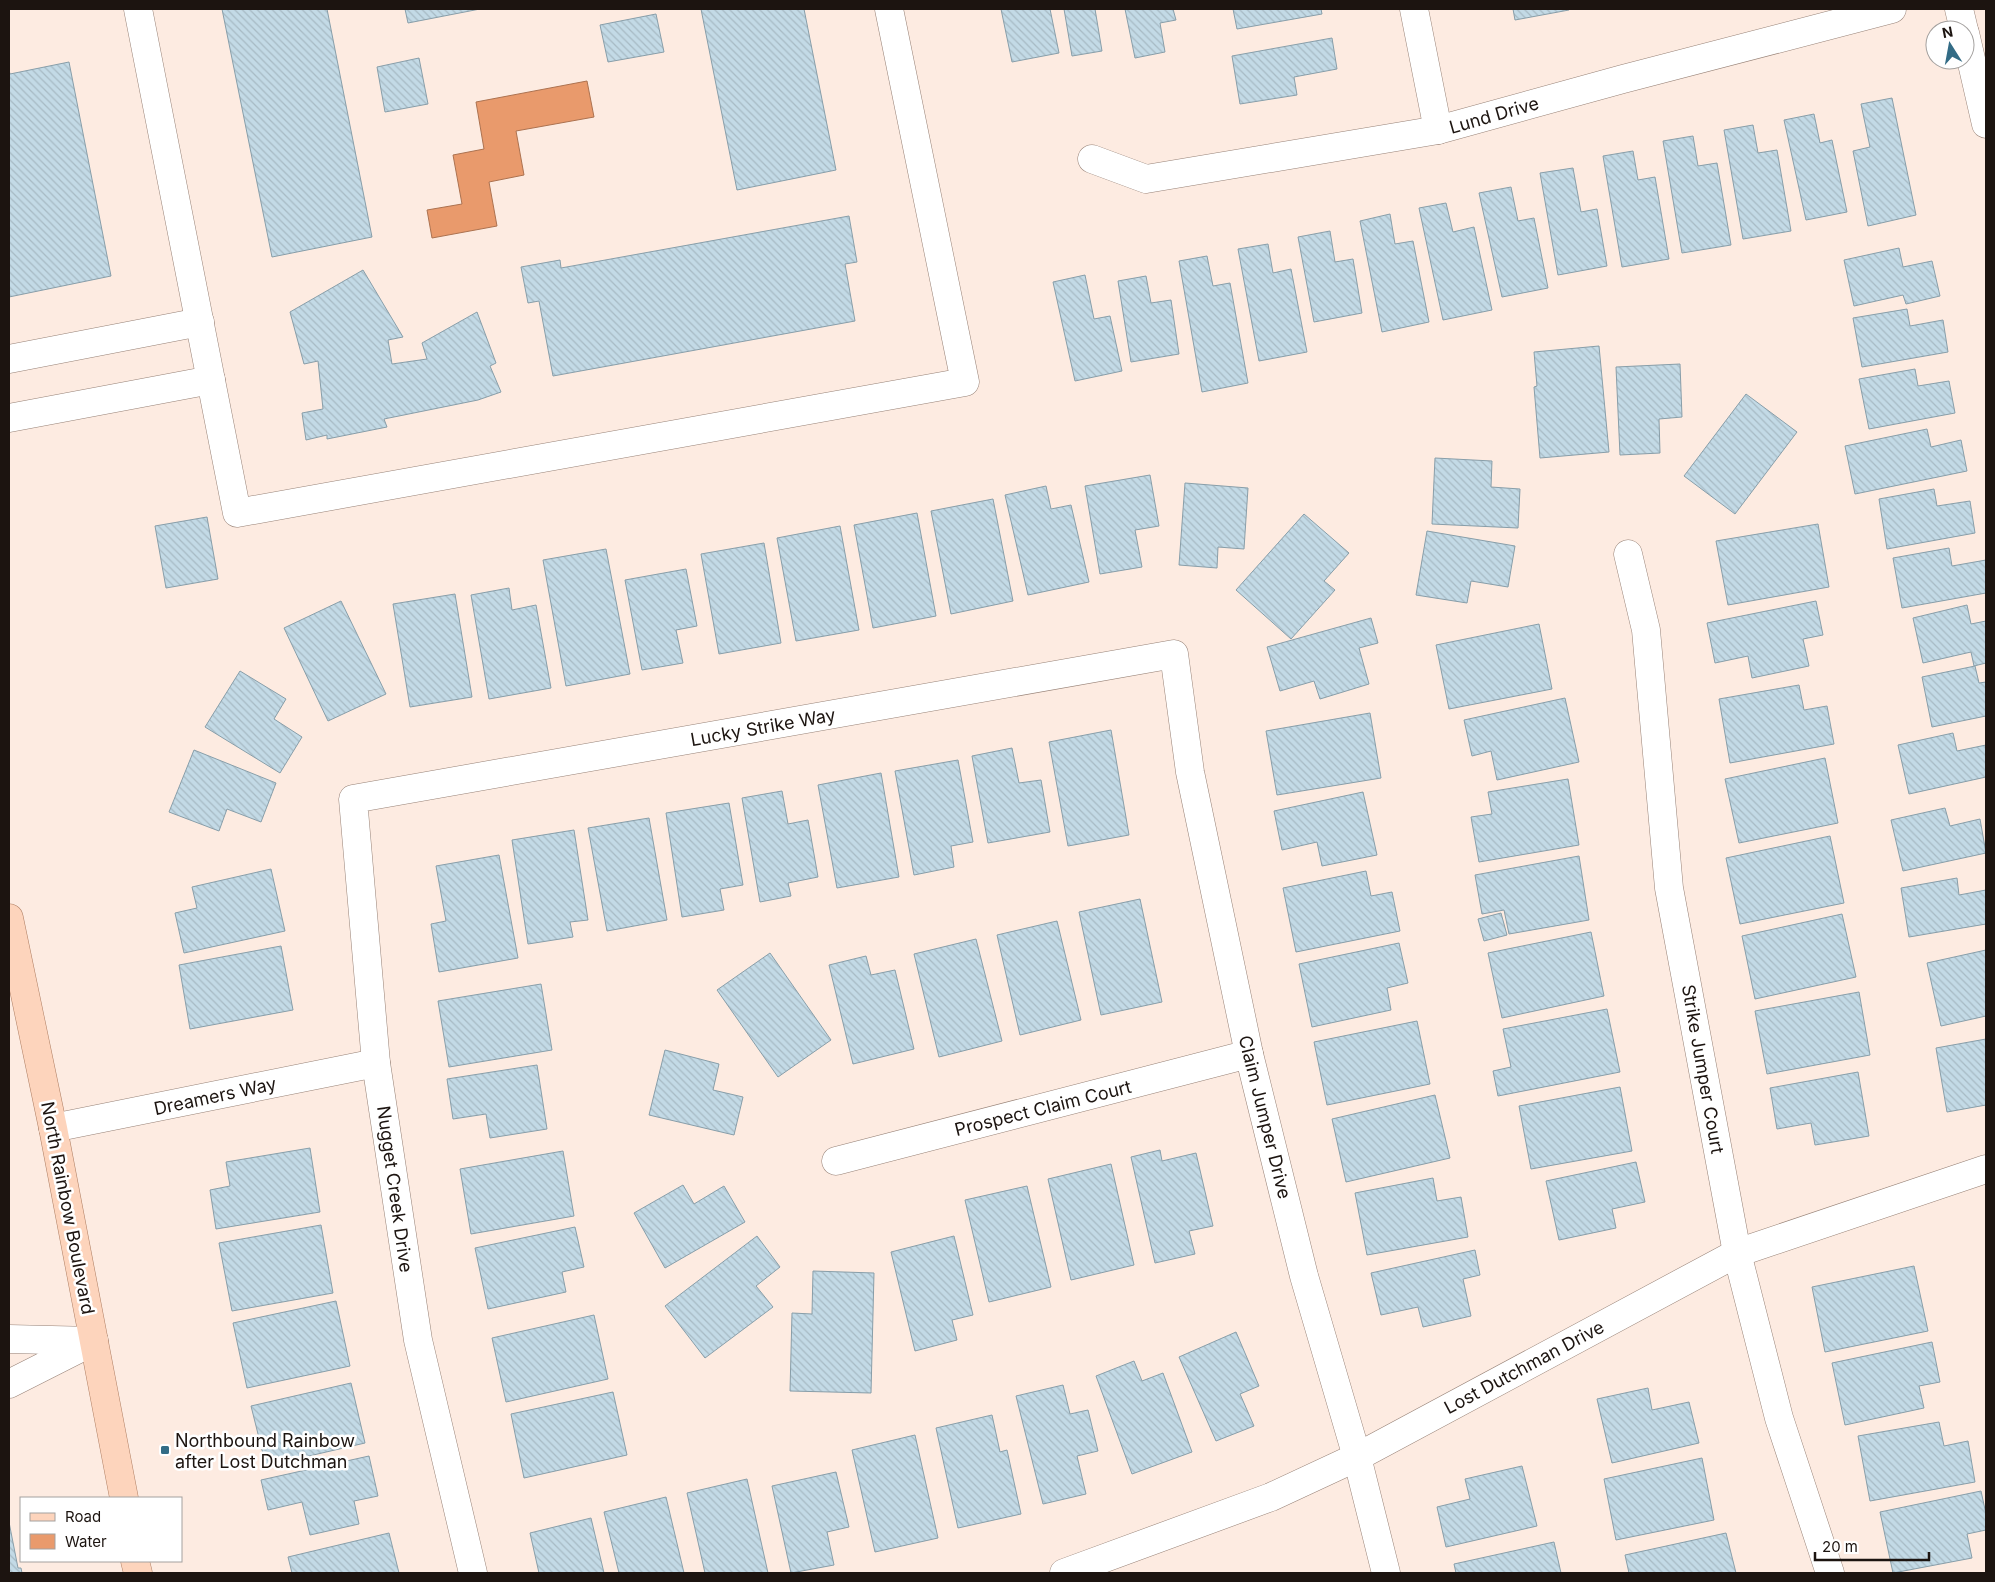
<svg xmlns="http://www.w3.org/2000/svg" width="1995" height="1582" viewBox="0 0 1995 1582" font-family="Inter,sans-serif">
	<defs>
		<pattern id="building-back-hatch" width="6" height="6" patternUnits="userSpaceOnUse" patternTransform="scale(1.25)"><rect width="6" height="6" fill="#c3dae6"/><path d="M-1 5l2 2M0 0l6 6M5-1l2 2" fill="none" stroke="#a7bac4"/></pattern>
	</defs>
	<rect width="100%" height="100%" fill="#fdebe1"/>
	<path fill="#e99a6c" stroke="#ac7250" d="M 587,81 L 594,117 L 516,131 L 524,175 L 489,182 L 497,226 L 432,238 L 427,210 L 462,204 L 453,155 L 484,149 L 476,102 Z"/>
	<g fill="url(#building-back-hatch)" stroke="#889ea9">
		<path d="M 222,9 L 327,9 L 372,237 L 272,257 Z"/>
		<path d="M 405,9 L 480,9 L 408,23 Z"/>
		<path d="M 701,9 L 804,9 L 836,170 L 737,190 Z"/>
		<path d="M 1001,9 L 1050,9 L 1059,53 L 1012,62 Z"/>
		<path d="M 1064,9 L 1095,9 L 1102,51 L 1072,56 Z"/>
		<path d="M 1125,9 L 1173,9 L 1176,20 L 1160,23 L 1165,52 L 1135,58 Z"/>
		<path d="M 1233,9 L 1321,9 L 1322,14 L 1237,29 Z"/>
		<path d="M 1513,9 L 1568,9 L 1569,10 L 1515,20 Z"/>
		<path d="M 656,14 L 664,52 L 608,62 L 600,25 Z"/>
		<path d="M 1332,38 L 1337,69 L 1294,77 L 1297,95 L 1240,104 L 1232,56 Z"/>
		<path d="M 419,58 L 428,104 L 385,112 L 377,67 Z"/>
		<path d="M 69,62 L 111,276 L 9,297 L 9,70 L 10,74 Z"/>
		<path d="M 1892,98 L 1916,215 L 1868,226 L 1853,151 L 1870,147 L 1861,104 Z"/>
		<path d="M 1814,114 L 1820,143 L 1832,140 L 1847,212 L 1806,220 L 1784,120 Z"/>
		<path d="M 1753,125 L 1758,153 L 1777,150 L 1791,231 L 1743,239 L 1724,130 Z"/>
		<path d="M 1693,136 L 1698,166 L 1717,163 L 1731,245 L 1682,253 L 1663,141 Z"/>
		<path d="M 1633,151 L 1638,180 L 1655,177 L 1669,259 L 1622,267 L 1603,156 Z"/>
		<path d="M 1573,168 L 1581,212 L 1597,209 L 1607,266 L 1558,275 L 1540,173 Z"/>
		<path d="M 1511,187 L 1518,221 L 1534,218 L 1548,288 L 1502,297 L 1479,193 Z"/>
		<path d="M 1446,203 L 1453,232 L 1474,227 L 1492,310 L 1443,320 L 1419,208 Z"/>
		<path d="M 1390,214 L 1395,244 L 1413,241 L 1429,322 L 1382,332 L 1360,221 Z"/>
		<path d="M 849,216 L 857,262 L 845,264 L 855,321 L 553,376 L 539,301 L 528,303 L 521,267 L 560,260 L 561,268 Z"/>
		<path d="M 1330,231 L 1335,262 L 1353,259 L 1362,313 L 1314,322 L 1298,237 Z"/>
		<path d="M 1268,244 L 1273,273 L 1291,269 L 1307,352 L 1259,361 L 1238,249 Z"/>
		<path d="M 1899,248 L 1903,267 L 1932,261 L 1940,296 L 1906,304 L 1903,295 L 1854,306 L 1844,260 Z"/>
		<path d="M 1207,256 L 1213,286 L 1230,283 L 1248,383 L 1202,392 L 1179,261 Z"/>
		<path d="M 363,270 L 403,337 L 388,340 L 392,364 L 427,359 L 422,343 L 477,312 L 496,363 L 490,366 L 501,392 L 478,400 L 384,419 L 387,427 L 327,439 L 327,435 L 306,440 L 302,413 L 323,409 L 318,361 L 304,364 L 290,312 Z"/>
		<path d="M 1085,275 L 1094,319 L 1110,316 L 1122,371 L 1075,381 L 1053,282 Z"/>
		<path d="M 1146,276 L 1151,303 L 1171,300 L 1179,354 L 1131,362 L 1118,281 Z"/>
		<path d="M 1907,309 L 1910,326 L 1943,320 L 1948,352 L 1862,367 L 1853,318 Z"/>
		<path d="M 1599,346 L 1609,452 L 1540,458 L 1534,387 L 1537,386 L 1534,352 Z"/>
		<path d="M 1680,364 L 1682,417 L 1659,419 L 1660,453 L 1620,455 L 1616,367 Z"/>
		<path d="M 1915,369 L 1918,386 L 1949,381 L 1955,413 L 1869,429 L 1859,379 Z"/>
		<path d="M 1746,394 L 1797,432 L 1735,514 L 1684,476 Z"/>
		<path d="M 1927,429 L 1931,447 L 1961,440 L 1967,471 L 1855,494 L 1845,446 Z"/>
		<path d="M 1435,458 L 1492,461 L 1491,487 L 1520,489 L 1518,528 L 1432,524 Z"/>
		<path d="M 1150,475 L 1159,526 L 1135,530 L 1142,567 L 1100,574 L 1085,486 Z"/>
		<path d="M 1185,483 L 1248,488 L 1244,549 L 1218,547 L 1217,568 L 1179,565 Z"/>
		<path d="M 1046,486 L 1051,509 L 1071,505 L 1089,582 L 1028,595 L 1005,495 Z"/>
		<path d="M 1934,489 L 1937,506 L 1970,501 L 1975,533 L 1887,549 L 1879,499 Z"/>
		<path d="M 993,499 L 1013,601 L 951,614 L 931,511 Z"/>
		<path d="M 917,513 L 936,616 L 873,628 L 854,525 Z"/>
		<path d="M 1304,514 L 1349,553 L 1324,581 L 1335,590 L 1291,639 L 1236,590 Z"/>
		<path d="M 207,517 L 218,579 L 166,588 L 155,526 Z"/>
		<path d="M 1818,524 L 1829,587 L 1728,605 L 1716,541 Z"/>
		<path d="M 840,526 L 859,630 L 796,641 L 777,538 Z"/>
		<path d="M 1427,531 L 1515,546 L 1508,587 L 1471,581 L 1467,603 L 1416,595 Z"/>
		<path d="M 764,543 L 781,643 L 719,654 L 701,554 Z"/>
		<path d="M 1949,548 L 1952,566 L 1986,560 L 1986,593 L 1902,608 L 1893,558 Z"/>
		<path d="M 606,549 L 630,674 L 566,686 L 543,560 Z"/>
		<path d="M 686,569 L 697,626 L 676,630 L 683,663 L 642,670 L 625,580 Z"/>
		<path d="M 509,588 L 512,610 L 536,605 L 551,688 L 489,699 L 471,595 Z"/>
		<path d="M 455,594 L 472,697 L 410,707 L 393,604 Z"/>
		<path d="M 341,601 L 386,694 L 328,721 L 284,628 Z"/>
		<path d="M 1816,601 L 1823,635 L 1803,639 L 1809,666 L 1752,678 L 1748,656 L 1715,663 L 1707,623 Z"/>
		<path d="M 1967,605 L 1971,624 L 1986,621 L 1986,663 L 1974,666 L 1971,652 L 1923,663 L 1913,618 Z"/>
		<path d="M 1371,618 L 1378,643 L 1359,648 L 1369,684 L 1320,699 L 1314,681 L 1280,691 L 1267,647 Z"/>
		<path d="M 1539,624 L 1552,689 L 1449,709 L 1436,645 Z"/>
		<path d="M 1975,666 L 1979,683 L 1986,682 L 1986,716 L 1932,727 L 1922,677 Z"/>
		<path d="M 240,671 L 286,699 L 274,719 L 302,737 L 280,773 L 205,727 Z"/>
		<path d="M 1799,685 L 1804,710 L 1827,706 L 1834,744 L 1730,763 L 1719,699 Z"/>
		<path d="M 1565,698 L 1579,762 L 1497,780 L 1491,751 L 1472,756 L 1464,720 Z"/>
		<path d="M 1370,713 L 1381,778 L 1277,795 L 1266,731 Z"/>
		<path d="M 1111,730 L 1129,835 L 1068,846 L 1049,742 Z"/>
		<path d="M 1953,733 L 1957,751 L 1986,745 L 1986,777 L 1909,794 L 1898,745 Z"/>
		<path d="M 1012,748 L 1019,783 L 1041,780 L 1050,832 L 988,843 L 972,756 Z"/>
		<path d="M 194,750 L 276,783 L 261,822 L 227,809 L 219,831 L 169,812 Z"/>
		<path d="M 1825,758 L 1838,823 L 1739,843 L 1725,779 Z"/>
		<path d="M 958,760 L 973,842 L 951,846 L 954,867 L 914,875 L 895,771 Z"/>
		<path d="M 881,773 L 899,877 L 837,888 L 818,785 Z"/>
		<path d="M 1568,779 L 1579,845 L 1479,862 L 1471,817 L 1492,814 L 1488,792 Z"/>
		<path d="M 782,791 L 788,824 L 808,820 L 818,877 L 788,883 L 791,896 L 760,902 L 742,798 Z"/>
		<path d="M 1363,792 L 1377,855 L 1322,866 L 1317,842 L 1282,850 L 1274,811 Z"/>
		<path d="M 729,803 L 743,885 L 720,889 L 724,910 L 682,917 L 666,813 Z"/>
		<path d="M 1945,808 L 1950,826 L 1980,819 L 1986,853 L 1903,871 L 1891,820 Z"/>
		<path d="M 649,818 L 667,920 L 607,931 L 588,828 Z"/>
		<path d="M 574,830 L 588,920 L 570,922 L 573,937 L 528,944 L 512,840 Z"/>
		<path d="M 1830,836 L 1844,903 L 1740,924 L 1726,858 Z"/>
		<path d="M 499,855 L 518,958 L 439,972 L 431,924 L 446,921 L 436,866 Z"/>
		<path d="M 1579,856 L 1589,920 L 1509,934 L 1504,910 L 1482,914 L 1475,875 Z"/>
		<path d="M 271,869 L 285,931 L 184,953 L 175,913 L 197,908 L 192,887 Z"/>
		<path d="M 1366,871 L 1371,896 L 1392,892 L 1400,931 L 1296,952 L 1283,888 Z"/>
		<path d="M 1957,878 L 1959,895 L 1986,890 L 1986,924 L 1909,937 L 1901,888 Z"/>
		<path d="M 1140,899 L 1162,1002 L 1101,1015 L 1079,912 Z"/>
		<path d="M 1501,913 L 1507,935 L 1484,941 L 1478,919 Z"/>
		<path d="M 1842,914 L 1856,977 L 1755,999 L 1742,936 Z"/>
		<path d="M 1057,921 L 1081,1020 L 1020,1035 L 997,935 Z"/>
		<path d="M 1591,932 L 1604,996 L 1502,1018 L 1488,953 Z"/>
		<path d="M 976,939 L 1002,1041 L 939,1057 L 914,954 Z"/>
		<path d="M 1399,943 L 1408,983 L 1387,988 L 1391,1010 L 1312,1027 L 1299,964 Z"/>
		<path d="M 281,946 L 293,1010 L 190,1029 L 179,965 Z"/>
		<path d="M 1986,950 L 1986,1016 L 1941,1026 L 1927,963 Z"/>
		<path d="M 770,953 L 831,1040 L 778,1077 L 717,990 Z"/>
		<path d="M 866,956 L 871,975 L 895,970 L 914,1049 L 853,1064 L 829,965 Z"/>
		<path d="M 541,984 L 552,1050 L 449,1067 L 438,1001 Z"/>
		<path d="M 1859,992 L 1870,1055 L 1767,1074 L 1755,1011 Z"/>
		<path d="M 1607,1009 L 1620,1072 L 1498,1096 L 1493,1071 L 1511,1067 L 1503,1029 Z"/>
		<path d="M 1417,1021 L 1430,1084 L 1327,1105 L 1314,1042 Z"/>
		<path d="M 1986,1039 L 1986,1105 L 1947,1112 L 1936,1048 Z"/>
		<path d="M 665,1050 L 719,1064 L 713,1090 L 743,1097 L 734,1135 L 649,1115 Z"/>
		<path d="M 537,1065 L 547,1129 L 490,1138 L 486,1114 L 453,1119 L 447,1079 Z"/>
		<path d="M 1858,1072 L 1869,1136 L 1815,1145 L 1811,1123 L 1777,1129 L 1770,1088 Z"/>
		<path d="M 1620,1087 L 1632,1151 L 1531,1169 L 1519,1106 Z"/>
		<path d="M 1435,1095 L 1450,1158 L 1346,1182 L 1332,1119 Z"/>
		<path d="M 310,1148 L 320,1212 L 216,1229 L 210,1190 L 230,1186 L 226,1162 Z"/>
		<path d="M 1160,1150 L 1162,1161 L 1196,1153 L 1213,1226 L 1189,1231 L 1195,1254 L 1155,1263 L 1131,1157 Z"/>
		<path d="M 563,1151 L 574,1216 L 471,1234 L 460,1169 Z"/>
		<path d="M 1636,1162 L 1645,1202 L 1612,1209 L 1616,1228 L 1559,1240 L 1546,1181 Z"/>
		<path d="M 1111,1164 L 1134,1265 L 1071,1280 L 1048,1179 Z"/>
		<path d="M 1433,1178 L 1437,1201 L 1461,1197 L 1468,1237 L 1367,1255 L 1355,1193 Z"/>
		<path d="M 683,1185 L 694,1204 L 724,1186 L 745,1222 L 665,1268 L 634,1213 Z"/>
		<path d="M 1027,1186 L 1051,1287 L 989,1302 L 965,1200 Z"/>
		<path d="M 321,1225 L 333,1293 L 232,1311 L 219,1243 Z"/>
		<path d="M 575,1227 L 584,1267 L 562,1272 L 566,1292 L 488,1309 L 475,1248 Z"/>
		<path d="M 757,1236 L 780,1267 L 756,1286 L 773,1307 L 705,1358 L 665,1306 Z"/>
		<path d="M 954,1236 L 973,1315 L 952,1320 L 957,1340 L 915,1351 L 891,1252 Z"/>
		<path d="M 1475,1250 L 1480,1275 L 1463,1279 L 1471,1316 L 1423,1327 L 1418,1307 L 1381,1315 L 1371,1273 Z"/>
		<path d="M 1914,1266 L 1928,1331 L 1825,1352 L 1812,1287 Z"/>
		<path d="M 813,1271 L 874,1273 L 871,1393 L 790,1391 L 792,1313 L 812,1314 Z"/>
		<path d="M 336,1301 L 350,1366 L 247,1388 L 233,1323 Z"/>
		<path d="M 594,1315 L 608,1379 L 506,1402 L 492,1338 Z"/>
		<path d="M 1236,1332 L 1259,1386 L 1240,1394 L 1254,1426 L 1216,1441 L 1179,1357 Z"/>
		<path d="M 1932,1342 L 1940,1382 L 1919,1386 L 1924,1408 L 1845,1425 L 1832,1363 Z"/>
		<path d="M 1134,1361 L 1142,1381 L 1163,1373 L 1192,1452 L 1132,1474 L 1096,1376 Z"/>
		<path d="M 351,1383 L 365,1443 L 266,1466 L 251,1406 Z"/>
		<path d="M 1063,1385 L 1070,1414 L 1088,1410 L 1098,1451 L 1077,1456 L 1086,1494 L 1043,1504 L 1016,1396 Z"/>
		<path d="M 1648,1388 L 1652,1410 L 1689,1402 L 1699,1443 L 1612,1463 L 1597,1399 Z"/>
		<path d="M 613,1392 L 627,1455 L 524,1478 L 511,1414 Z"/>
		<path d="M 992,1415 L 1000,1452 L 1007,1450 L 1021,1514 L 958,1528 L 936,1428 Z"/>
		<path d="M 1939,1422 L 1944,1446 L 1968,1441 L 1975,1482 L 1870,1501 L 1858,1436 Z"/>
		<path d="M 915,1435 L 938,1538 L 875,1552 L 852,1450 Z"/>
		<path d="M 369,1456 L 378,1496 L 354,1501 L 359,1524 L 310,1535 L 302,1502 L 268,1510 L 261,1480 Z"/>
		<path d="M 1702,1458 L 1714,1520 L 1616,1540 L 1604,1479 Z"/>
		<path d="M 1522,1466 L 1537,1526 L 1446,1547 L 1437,1507 L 1470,1499 L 1465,1479 Z"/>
		<path d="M 836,1472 L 849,1527 L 827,1532 L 834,1565 L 791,1573 L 772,1486 Z"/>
		<path d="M 747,1479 L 768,1573 L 705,1573 L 687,1493 Z"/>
		<path d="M 1981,1491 L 1986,1514 L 1986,1530 L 1967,1534 L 1972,1558 L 1893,1573 L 1880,1512 Z"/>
		<path d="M 666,1497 L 684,1573 L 619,1573 L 604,1512 Z"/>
		<path d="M 591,1518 L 604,1573 L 539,1573 L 530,1533 Z"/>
		<path d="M 9,1522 L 18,1568 L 21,1568 L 22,1573 L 9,1573 Z"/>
		<path d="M 389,1533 L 399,1573 L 292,1573 L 288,1557 Z"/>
		<path d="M 1726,1533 L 1736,1573 L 1629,1573 L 1625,1555 Z"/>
		<path d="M 1554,1542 L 1561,1573 L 1456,1573 L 1454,1564 Z"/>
	</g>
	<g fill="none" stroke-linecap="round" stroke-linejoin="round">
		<g stroke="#978277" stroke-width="29">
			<g id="minor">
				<path d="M 138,9 L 237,513 L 965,382 L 889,9"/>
				<path d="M 1414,9 L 1438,130"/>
				<path d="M 1959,9 L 1964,30"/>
				<path d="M 1965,33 L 1986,124"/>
				<path d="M 1092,159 L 1146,179 L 1438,130 L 1623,79 L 1892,9"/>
				<path d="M 9,359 L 200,322"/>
				<path d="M 9,418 L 211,380"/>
				<path d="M 1628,554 L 1646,630 L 1669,888 L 1737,1253 L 1779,1418 L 1830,1573"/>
				<path d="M 53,1128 L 376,1063"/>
				<path d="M 836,1161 L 1249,1054"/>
				<path d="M 9,1339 L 94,1341 L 9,1384"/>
				<path d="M 473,1573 L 418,1340 L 376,1063 L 353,799 L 1174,654 L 1190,772 L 1249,1054 L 1304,1276 L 1357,1457 L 1386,1573"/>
				<path d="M 1064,1573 L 1271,1497 L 1357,1457 L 1737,1253 L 1986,1169"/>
			</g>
		</g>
		<g stroke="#ae7e63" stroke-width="29">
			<g id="major">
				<path d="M 9,918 L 53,1128 L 124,1498"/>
				<path d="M 135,1561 L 138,1573"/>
			</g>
		</g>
		<use href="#minor" stroke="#fff" stroke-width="28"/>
		<use href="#major" stroke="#fdd4bc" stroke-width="28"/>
	</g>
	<rect fill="#336c86" stroke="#fff" stroke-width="2" x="160" y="1445" width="10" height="10" rx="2.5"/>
	<g text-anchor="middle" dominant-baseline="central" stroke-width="5" stroke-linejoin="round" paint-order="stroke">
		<g font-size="18" fill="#1c1410" stroke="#fff">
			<text transform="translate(1494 115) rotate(-16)">Lund Drive</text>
			<text transform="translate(763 727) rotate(-10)">Lucky Strike Way</text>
			<text transform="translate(1703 1069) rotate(80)">Strike Jumper Court</text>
			<text transform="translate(215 1096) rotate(-12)">Dreamers Way</text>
			<text transform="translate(1043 1108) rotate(-14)">Prospect Claim Court</text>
			<text transform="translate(1265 1117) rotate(76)">Claim Jumper Drive</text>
			<text transform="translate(395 1189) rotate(82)">Nugget Creek Drive</text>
			<text transform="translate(68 1208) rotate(79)">North Rainbow Boulevard</text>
			<text transform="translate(1524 1367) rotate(-28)">Lost Dutchman Drive</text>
		</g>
		<g font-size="18" fill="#1c1410" stroke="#fff" text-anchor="start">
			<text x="175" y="1440">Northbound Rainbow<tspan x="175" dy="21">after Lost Dutchman</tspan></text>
		</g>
	</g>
	<rect width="1995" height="1582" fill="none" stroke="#1c1410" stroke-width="20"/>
	<rect x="20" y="1497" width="162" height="65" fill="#ffffff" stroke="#a4a19f"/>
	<rect x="30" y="1513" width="25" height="8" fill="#fdd4bc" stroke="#a4a19f"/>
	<text x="65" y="1522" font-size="15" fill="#1c1410">Road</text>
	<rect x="30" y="1534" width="25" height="15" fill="#e99a6c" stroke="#a4a19f"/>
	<text x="65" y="1547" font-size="15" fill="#1c1410">Water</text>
	<g transform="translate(1950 45) rotate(349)"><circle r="24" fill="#ffffff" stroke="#a4a19f"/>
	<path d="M0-4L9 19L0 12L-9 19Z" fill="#336c86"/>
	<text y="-8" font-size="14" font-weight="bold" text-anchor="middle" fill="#1c1410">N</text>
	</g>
	<path d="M1815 1552v8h114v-8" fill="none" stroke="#1c1410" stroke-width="2.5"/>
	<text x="1822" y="1552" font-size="15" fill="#1c1410" stroke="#ffffff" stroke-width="4" paint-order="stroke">20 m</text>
</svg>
